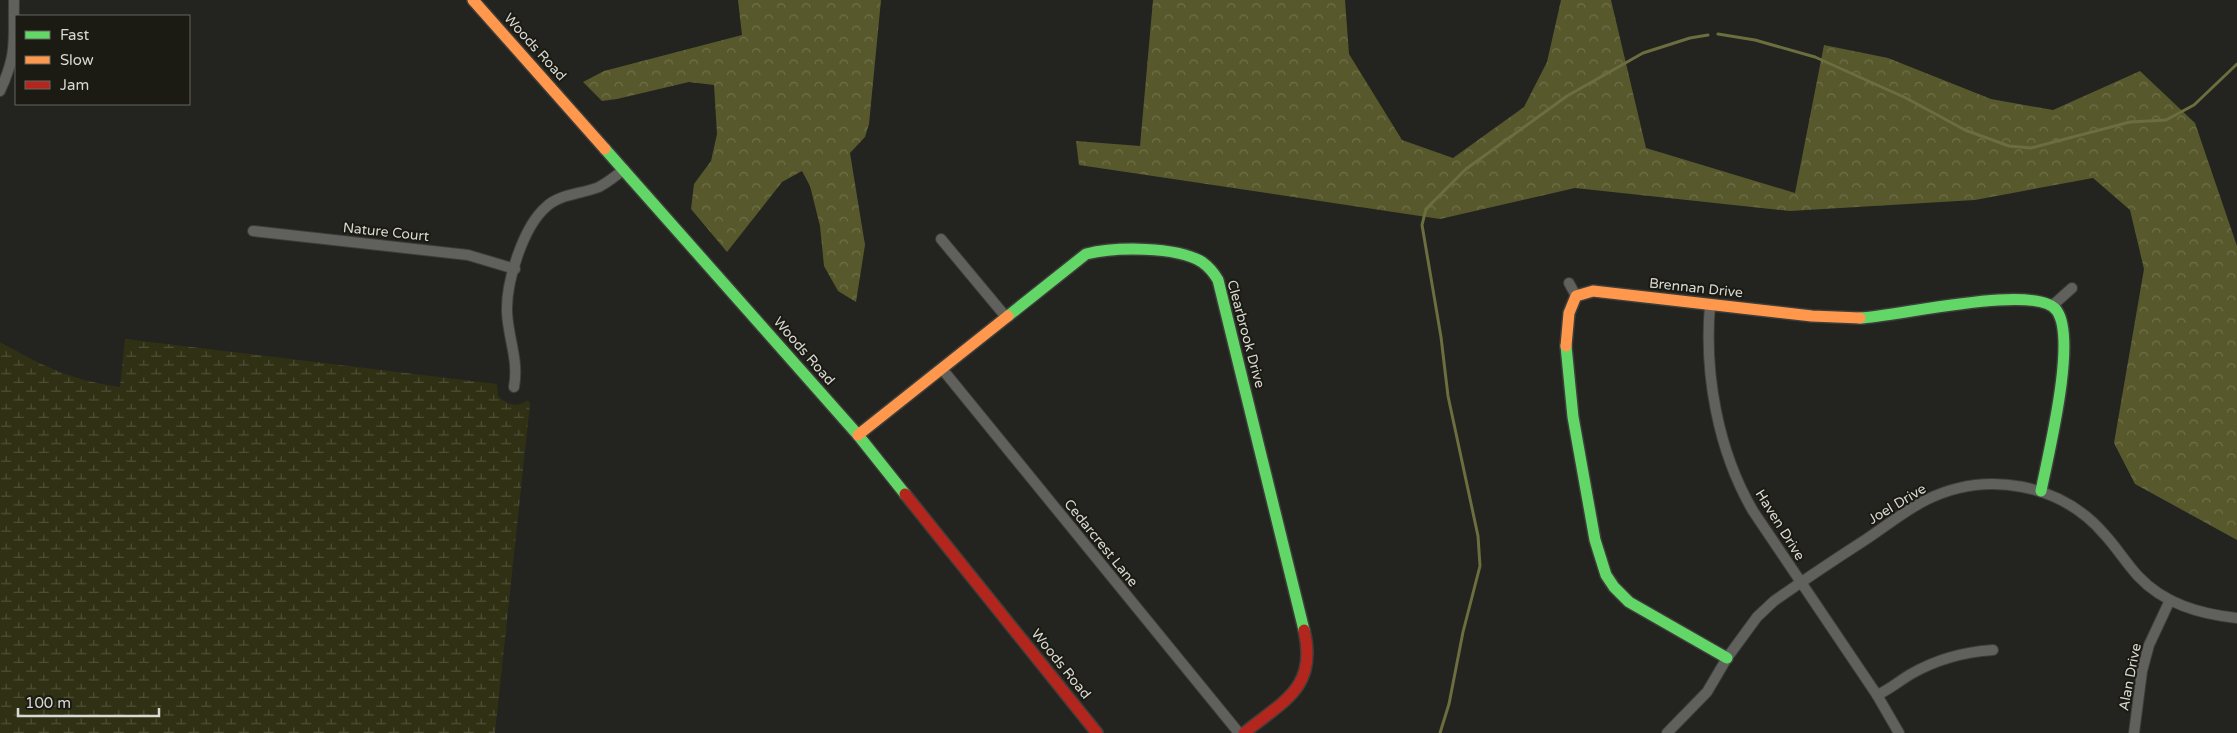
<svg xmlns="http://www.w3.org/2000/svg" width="2237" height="733" viewBox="0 0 2237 733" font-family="'Varela Round',sans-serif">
	<defs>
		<pattern id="forest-crowns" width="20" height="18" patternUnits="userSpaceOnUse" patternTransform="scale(1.25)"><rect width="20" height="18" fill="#57592c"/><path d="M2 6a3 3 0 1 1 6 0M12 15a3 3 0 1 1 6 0" fill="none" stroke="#6f704a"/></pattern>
		<pattern id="wetland-marsh" width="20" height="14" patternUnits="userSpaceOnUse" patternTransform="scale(1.25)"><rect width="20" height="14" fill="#303114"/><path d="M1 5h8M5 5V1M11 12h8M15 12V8" fill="none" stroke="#4d4e35"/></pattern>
	</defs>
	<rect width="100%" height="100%" fill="#23231f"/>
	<g fill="url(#forest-crowns)">
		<path d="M 738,0 L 881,0 L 869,124 L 865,137 L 850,153 L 865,245 L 856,302 L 838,291 L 824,266 L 820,226 L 810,186 L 802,171 L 782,182 L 727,252 L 691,209 L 694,184 L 711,161 L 717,134 L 714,85 L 689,82 L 617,99 L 602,101 L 583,82 L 604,71 L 742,35 Z"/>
		<path d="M 1153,0 L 1345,0 L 1349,54 L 1402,140 L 1453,158 L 1524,107 L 1547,62 L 1561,0 L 1611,0 L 1646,148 L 1795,193 L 1824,45 L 1888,58 L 1991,99 L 2053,110 L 2140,71 L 2195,123 L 2237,246 L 2237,540 L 2135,484 L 2114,443 L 2144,269 L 2130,210 L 2093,178 L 1975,200 L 1790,211 L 1575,188 L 1440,219 L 1079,165 L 1076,141 L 1140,146 Z"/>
	</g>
	<path fill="url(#wetland-marsh)" d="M 125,339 L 497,384 L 498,396 C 507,405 517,408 528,400 L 530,404 L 495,733 L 0,733 L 0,342 C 43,366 70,380 120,387 Z"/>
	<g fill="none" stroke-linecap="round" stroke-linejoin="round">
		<g stroke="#6b6e3e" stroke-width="3">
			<path d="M 1718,34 L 1755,40 L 1815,57 L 1906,98 L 1965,130 L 2009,146 L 2031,148 L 2130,122 L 2166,120 L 2194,105 L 2237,64"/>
			<path d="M 1440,733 L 1449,704 L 1463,632 L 1480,566 L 1478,536 L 1448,396 L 1441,337 L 1422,225 L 1426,209 L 1466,169 L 1567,96 L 1643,53 L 1690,38 L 1708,35"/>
		</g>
		<g stroke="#3d3d3a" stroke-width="12">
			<g id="street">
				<path d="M 0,91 C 18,52 13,40 14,0"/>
				<path d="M 253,231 L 468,255 L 515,269"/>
				<path d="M 941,239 L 1006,317"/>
				<path d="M 1569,283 L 1576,296"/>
				<path d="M 1710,305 C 1704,374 1718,451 1753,511 L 1877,695 L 1899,733"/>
				<path d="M 2053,305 L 2072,288"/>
				<path d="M 943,370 L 1239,733"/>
				<path d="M 514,387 C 519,360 508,338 507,312 C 506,282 523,227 546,207 C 559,194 582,194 599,187 C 608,182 616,176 624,169"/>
				<path d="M 1877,695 C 1889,690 1899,681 1911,674 C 1937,659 1963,652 1993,650"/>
				<path d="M 1667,733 L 1707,692 L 1727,658 L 1757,617 L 1774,601 C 1804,580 1834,560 1865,540 C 1885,527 1904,511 1926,500 C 1986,470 2061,483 2105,535 C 2117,548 2126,563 2138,576 C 2164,604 2200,614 2237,618"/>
				<path d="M 2134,733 L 2142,671 L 2149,645 L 2170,600"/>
			</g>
		</g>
		<g stroke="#3d3d3a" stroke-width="14">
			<g id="fast">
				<path d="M 605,149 L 858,435 L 905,494"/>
				<path d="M 1008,316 L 1086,254 C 1115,247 1176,246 1202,262 C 1209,267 1214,273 1218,280 L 1304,630"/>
				<path d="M 1860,318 C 1895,317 2038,282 2057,311 C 2077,340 2048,455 2041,491"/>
				<path d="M 1566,346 L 1573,417 L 1595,540 L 1606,575 L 1614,587 L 1629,602 L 1727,658"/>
			</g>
		</g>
		<g stroke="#3d3d3a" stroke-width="14">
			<g id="slow">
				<path d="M 473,0 L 605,149"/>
				<path d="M 1566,346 L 1569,313 L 1576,296 L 1593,291 L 1812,316 L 1860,318"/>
				<path d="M 858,435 L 1008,316"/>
			</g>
		</g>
		<g stroke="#3d3d3a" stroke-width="14">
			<g id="jam">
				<path d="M 905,494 L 1097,733"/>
				<path d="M 1244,733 C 1283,701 1318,688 1304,630"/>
			</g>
		</g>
		<use href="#street" stroke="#60615d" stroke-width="10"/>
		<use href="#fast" stroke="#63d668" stroke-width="11"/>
		<use href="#slow" stroke="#ff974d" stroke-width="11"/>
		<use href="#jam" stroke="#b3261e" stroke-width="11"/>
	</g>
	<g text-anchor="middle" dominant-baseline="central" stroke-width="4" stroke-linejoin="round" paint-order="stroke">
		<g font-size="14" fill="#d9d9d4" stroke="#1b1b13">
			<text transform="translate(535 47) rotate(48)">Woods Road</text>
			<text transform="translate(386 232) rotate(6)">Nature Court</text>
			<text transform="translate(1696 288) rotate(6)">Brennan Drive</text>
			<text transform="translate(1246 334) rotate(75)">Clearbrook Drive</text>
			<text transform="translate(804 351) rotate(49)">Woods Road</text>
			<text transform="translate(1897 504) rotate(-31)">Joel Drive</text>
			<text transform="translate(1780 525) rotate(58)">Haven Drive</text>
			<text transform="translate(1101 543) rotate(51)">Cedarcrest Lane</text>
			<text transform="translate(1061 664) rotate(51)">Woods Road</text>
			<text transform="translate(2130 677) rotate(-79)">Alan Drive</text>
		</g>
	</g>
	<rect x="15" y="15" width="175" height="90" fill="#1b1b13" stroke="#676760"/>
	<rect x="25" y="31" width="25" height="8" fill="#63d668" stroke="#676760"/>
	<text x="60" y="40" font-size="15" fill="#d9d9d4">Fast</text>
	<rect x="25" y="56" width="25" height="8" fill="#ff974d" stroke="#676760"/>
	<text x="60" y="65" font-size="15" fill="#d9d9d4">Slow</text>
	<rect x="25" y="81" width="25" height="8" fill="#b3261e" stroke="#676760"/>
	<text x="60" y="90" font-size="15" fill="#d9d9d4">Jam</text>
	<path d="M18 708v8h141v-8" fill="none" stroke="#d9d9d4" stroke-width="2.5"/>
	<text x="25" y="708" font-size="15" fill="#d9d9d4" stroke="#1b1b13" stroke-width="4" paint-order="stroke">100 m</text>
</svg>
